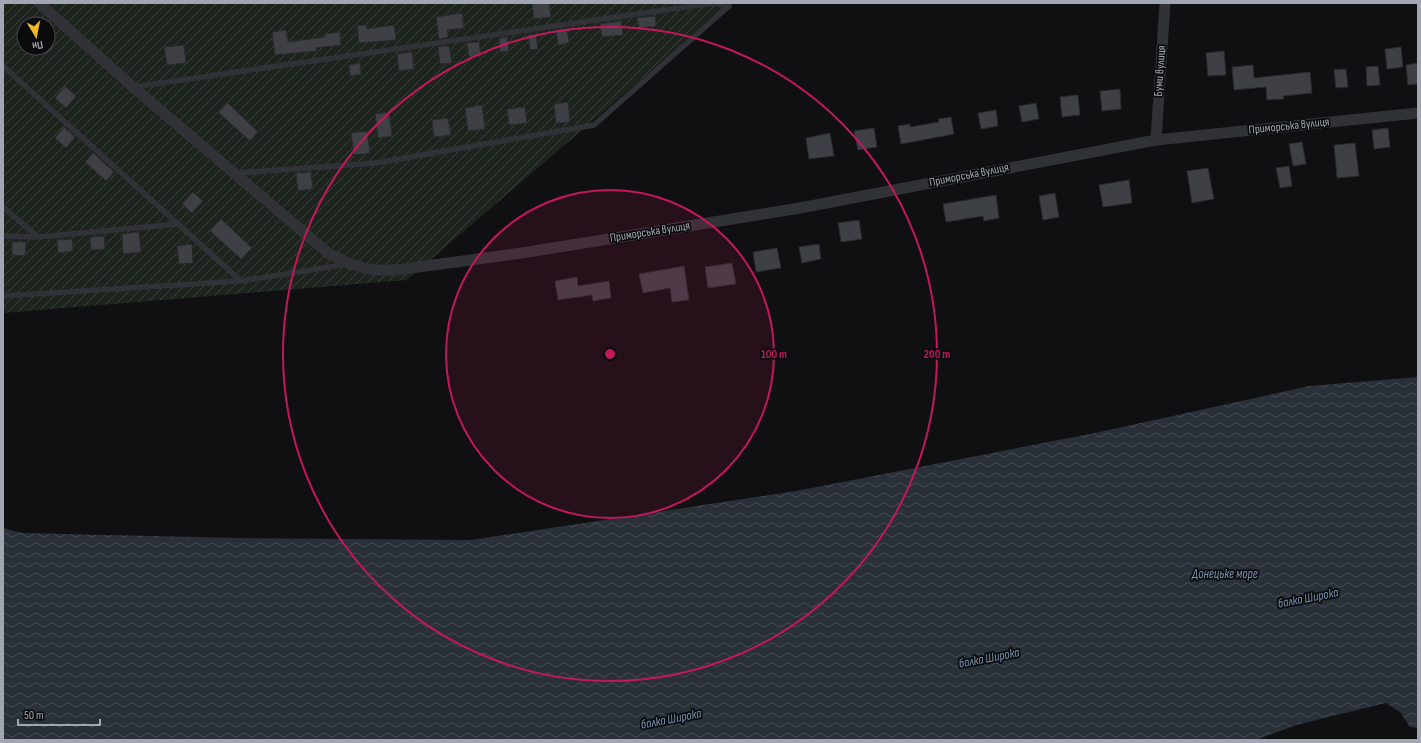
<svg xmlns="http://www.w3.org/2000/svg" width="1421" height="743" viewBox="0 0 1421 743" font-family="'Sofia Sans Condensed',sans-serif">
	<defs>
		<pattern id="garden-furrows" width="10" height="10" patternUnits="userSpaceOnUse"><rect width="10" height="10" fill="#1d241e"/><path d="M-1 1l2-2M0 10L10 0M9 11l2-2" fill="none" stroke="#3b413c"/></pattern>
		<pattern id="water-waves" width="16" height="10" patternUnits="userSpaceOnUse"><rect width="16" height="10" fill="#293037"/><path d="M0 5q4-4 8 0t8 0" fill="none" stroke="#454b52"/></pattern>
	</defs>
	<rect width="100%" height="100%" fill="#101012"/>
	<path fill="url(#garden-furrows)" fill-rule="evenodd" d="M 3,3 L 730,3 L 407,280 L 3,313 ZM 24,24 L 48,24 L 48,48 L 24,48 Z"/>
	<path fill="url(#water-waves)" d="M 1418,377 L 1418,728 L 1410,727 L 1400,712 L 1386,703 L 1296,725 L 1256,740 L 3,740 L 3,528 L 22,533 L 237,538 L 471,540 L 796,491 L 1095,433 L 1309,386 Z"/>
	<g fill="#3f4045" stroke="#2a2a2e">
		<path d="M 532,3 L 549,3 L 551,17 L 534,19 Z"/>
		<path d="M 462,13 L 464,28 L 447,30 L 448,37 L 439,39 L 436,17 Z"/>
		<path d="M 655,16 L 656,26 L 639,28 L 637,18 Z"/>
		<path d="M 621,21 L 623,35 L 602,37 L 600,24 Z"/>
		<path d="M 366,25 L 367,29 L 394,25 L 396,40 L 359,43 L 357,26 Z"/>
		<path d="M 567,29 L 569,43 L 558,45 L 556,30 Z"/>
		<path d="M 286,30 L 288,42 L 325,37 L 325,34 L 340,32 L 341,45 L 316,48 L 317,51 L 275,55 L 272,32 Z"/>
		<path d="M 536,34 L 538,49 L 530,50 L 528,35 Z"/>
		<path d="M 507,37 L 509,51 L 500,52 L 499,38 Z"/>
		<path d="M 479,42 L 481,56 L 469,57 L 467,43 Z"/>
		<path d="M 184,45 L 186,63 L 167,65 L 164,47 Z"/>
		<path d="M 449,46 L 452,63 L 440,64 L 438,47 Z"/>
		<path d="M 1401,47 L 1403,67 L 1387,69 L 1385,49 Z"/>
		<path d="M 1224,51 L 1226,75 L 1208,76 L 1206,53 Z"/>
		<path d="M 412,52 L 414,69 L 399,71 L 397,54 Z"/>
		<path d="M 360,63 L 361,74 L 350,76 L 349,65 Z"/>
		<path d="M 1418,63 L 1418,84 L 1408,85 L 1406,65 Z"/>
		<path d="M 1253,65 L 1254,78 L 1310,72 L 1312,93 L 1283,96 L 1284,99 L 1267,100 L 1266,87 L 1234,90 L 1232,67 Z"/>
		<path d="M 1378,66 L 1380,85 L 1367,86 L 1366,67 Z"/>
		<path d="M 1346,69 L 1348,87 L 1336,88 L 1334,70 Z"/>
		<path d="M 65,86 L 76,96 L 66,108 L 55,98 Z"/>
		<path d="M 1120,89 L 1121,109 L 1102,111 L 1100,91 Z"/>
		<path d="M 1078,95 L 1080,115 L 1062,117 L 1060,97 Z"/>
		<path d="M 568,102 L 570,122 L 556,123 L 554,104 Z"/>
		<path d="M 228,103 L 258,132 L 250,141 L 218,112 Z"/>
		<path d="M 1036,103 L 1039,119 L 1022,122 L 1019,106 Z"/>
		<path d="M 482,105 L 485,129 L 468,131 L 465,108 Z"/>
		<path d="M 525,107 L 527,123 L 509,125 L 507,109 Z"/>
		<path d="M 996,110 L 998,126 L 981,129 L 978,113 Z"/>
		<path d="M 389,112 L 392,136 L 378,138 L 375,114 Z"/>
		<path d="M 951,117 L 954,134 L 901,144 L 898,126 L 910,124 L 910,127 L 939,122 L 938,119 Z"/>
		<path d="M 448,118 L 451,135 L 434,137 L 432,120 Z"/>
		<path d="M 64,127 L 75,137 L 66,148 L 55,138 Z"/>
		<path d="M 874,128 L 877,147 L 858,150 L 854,131 Z"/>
		<path d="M 1388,128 L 1390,147 L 1374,149 L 1372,130 Z"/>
		<path d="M 367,131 L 370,153 L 354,155 L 351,133 Z"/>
		<path d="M 830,133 L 834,156 L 809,159 L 806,138 Z"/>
		<path d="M 1302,142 L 1306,164 L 1293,166 L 1289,144 Z"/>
		<path d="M 1355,143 L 1359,176 L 1337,178 L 1334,145 Z"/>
		<path d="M 93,153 L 114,172 L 106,181 L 85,162 Z"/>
		<path d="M 1289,166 L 1292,186 L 1280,188 L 1276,168 Z"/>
		<path d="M 1208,168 L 1214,199 L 1192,203 L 1187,171 Z"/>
		<path d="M 311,172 L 313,189 L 298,191 L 296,173 Z"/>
		<path d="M 1129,180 L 1132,203 L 1103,207 L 1099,185 Z"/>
		<path d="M 193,192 L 203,201 L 192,213 L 182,204 Z"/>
		<path d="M 1055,193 L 1059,217 L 1043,220 L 1039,196 Z"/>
		<path d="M 996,195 L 999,218 L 984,221 L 983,216 L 946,222 L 943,204 Z"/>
		<path d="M 221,219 L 252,248 L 241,259 L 210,231 Z"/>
		<path d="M 859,220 L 862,239 L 841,242 L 838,223 Z"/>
		<path d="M 139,232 L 141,252 L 123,254 L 122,234 Z"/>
		<path d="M 104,236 L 105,249 L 91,250 L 90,237 Z"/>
		<path d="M 72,239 L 73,251 L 58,253 L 57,240 Z"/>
		<path d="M 12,242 L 26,242 L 25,256 L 12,255 Z"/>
		<path d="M 192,244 L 193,263 L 179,264 L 177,246 Z"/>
		<path d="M 819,244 L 821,259 L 802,263 L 799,247 Z"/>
		<path d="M 777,248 L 781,268 L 756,272 L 753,252 Z"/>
		<path d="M 732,263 L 736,284 L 708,288 L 705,267 Z"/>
		<path d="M 684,266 L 689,300 L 672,302 L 670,288 L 643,293 L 639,274 Z"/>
		<path d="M 577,277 L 578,286 L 609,281 L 611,298 L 593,301 L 592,295 L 558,300 L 555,281 Z"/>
	</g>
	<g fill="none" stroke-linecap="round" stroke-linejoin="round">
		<g stroke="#313237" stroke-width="5.5">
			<path d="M 715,3 L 729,6"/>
			<path d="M 3,66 L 241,281"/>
			<path d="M 134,87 L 713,3"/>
			<path d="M 235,173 L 376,163 L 594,125 L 729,6"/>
			<path d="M 3,207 L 38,237"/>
			<path d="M 3,236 L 39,237 L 178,224"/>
			<path d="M 3,296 L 241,281 L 348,264"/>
		</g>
		<g stroke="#313237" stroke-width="11">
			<path d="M 39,3 L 133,87 L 328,253 L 350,264 L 373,270 L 396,270 L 522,253 L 800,208 L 1156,140 L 1418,113"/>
			<path d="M 1156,140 L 1165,3"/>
		</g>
	</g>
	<circle cx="610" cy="354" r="164" fill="#c2185b" fill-opacity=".12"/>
	<g fill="none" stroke="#c2185b" stroke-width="2">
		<circle cx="610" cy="354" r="164"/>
		<circle cx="610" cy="354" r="327"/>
	</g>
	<g text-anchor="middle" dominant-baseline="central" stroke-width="3.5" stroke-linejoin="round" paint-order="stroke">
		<g font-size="12" fill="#a1a6b2" stroke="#0b0b0d">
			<text transform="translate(1160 71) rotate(-86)">Буми вулиця</text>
			<text transform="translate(1289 126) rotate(-6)">Приморська вулиця</text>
			<text transform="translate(969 175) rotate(-11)">Приморська вулиця</text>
			<text transform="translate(650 232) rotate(-9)">Приморська вулиця</text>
		</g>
		<g font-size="13" font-style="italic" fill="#7892ae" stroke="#0b0b0d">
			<text x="1225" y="574">Донецьке море</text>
			<text transform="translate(1308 598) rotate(-11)">балка Широка</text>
			<text transform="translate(989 658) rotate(-11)">балка Широка</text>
			<text transform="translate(671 719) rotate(-11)">балка Широка</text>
		</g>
	</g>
	<circle cx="610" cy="354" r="6" fill="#c2185b" stroke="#0b0b0d" stroke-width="2"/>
	<g font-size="12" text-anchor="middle" font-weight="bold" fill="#c2185b" stroke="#0b0b0d" stroke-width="3.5" stroke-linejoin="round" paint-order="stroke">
		<text x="774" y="358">100 m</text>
		<text x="937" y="358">200 m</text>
	</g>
	<rect width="1421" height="743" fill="none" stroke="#a1a6b2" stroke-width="8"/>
	<g transform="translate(36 36) rotate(170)"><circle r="19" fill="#0b0b0d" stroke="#47494f"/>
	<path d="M0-3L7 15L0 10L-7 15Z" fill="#f0b82a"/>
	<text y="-6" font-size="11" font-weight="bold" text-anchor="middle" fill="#a1a6b2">Пн</text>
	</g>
	<path d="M18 719v6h82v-6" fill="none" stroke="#a1a6b2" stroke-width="2"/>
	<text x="24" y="719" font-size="12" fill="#a1a6b2" stroke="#0b0b0d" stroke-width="3" paint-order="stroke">50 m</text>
</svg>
